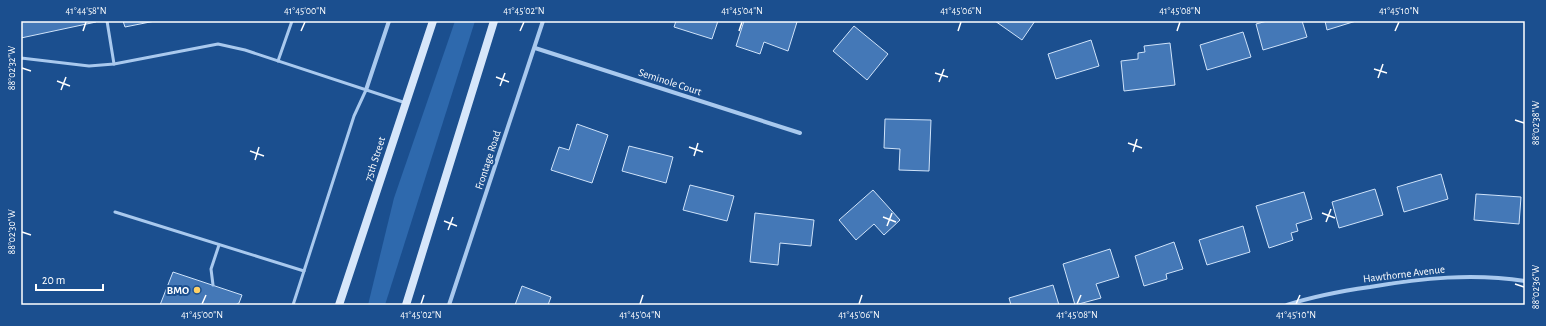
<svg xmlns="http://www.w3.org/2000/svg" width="1546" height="326" viewBox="0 0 1546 326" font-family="'Alegreya Sans',sans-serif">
	<rect width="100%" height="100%" fill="#1b4f8f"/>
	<path fill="#2e69ad" d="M 455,21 L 475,21 L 385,305 L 368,305 L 394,198 Z"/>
	<g fill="#4478b7" stroke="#cfe3fa">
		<path d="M 21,21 L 95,21 L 96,22 L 21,38 Z"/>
		<path d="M 123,21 L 155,21 L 125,27 Z"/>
		<path d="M 676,21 L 718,21 L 712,39 L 674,27 Z"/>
		<path d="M 744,21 L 794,21 L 797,22 L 788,51 L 764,42 L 760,54 L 736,46 Z"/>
		<path d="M 995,21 L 1035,21 L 1022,40 Z"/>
		<path d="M 1267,21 L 1302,21 L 1307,37 L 1263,50 L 1256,24 Z"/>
		<path d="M 1325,21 L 1356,21 L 1327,30 Z"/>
		<path d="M 854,26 L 888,54 L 867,80 L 833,51 Z"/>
		<path d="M 1243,32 L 1251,57 L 1207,70 L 1200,45 Z"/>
		<path d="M 1091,40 L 1099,66 L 1056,79 L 1048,54 Z"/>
		<path d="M 1170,43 L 1175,85 L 1124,91 L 1121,61 L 1138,59 L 1138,53 L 1145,52 L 1144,46 Z"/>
		<path d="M 885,119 L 931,120 L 929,171 L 899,170 L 900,149 L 884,148 Z"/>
		<path d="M 577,124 L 608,135 L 592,183 L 551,170 L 559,147 L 569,150 Z"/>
		<path d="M 629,146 L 673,157 L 666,183 L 622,171 Z"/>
		<path d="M 1441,174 L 1448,199 L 1404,212 L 1397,187 Z"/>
		<path d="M 690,185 L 734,196 L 727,221 L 683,210 Z"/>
		<path d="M 1375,189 L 1383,215 L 1339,228 L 1332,202 Z"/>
		<path d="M 873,190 L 900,220 L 884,235 L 874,224 L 856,240 L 839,220 Z"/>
		<path d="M 1304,192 L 1312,219 L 1296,224 L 1298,231 L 1291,233 L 1293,240 L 1269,248 L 1256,206 Z"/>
		<path d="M 1476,194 L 1521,197 L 1519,224 L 1474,220 Z"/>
		<path d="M 755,213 L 814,220 L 811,246 L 780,243 L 778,265 L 750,262 Z"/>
		<path d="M 1243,226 L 1250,252 L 1207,265 L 1199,240 Z"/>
		<path d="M 1174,242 L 1183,269 L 1166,274 L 1167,279 L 1144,286 L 1135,256 Z"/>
		<path d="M 1110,249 L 1119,277 L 1096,284 L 1101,298 L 1075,305 L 1063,264 Z"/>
		<path d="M 173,272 L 242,295 L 239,303 L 235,305 L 160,305 Z"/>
		<path d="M 1053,285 L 1059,305 L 1011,305 L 1009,298 Z"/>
		<path d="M 522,286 L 551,297 L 548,305 L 515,305 Z"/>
	</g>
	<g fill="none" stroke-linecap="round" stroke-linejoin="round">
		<g stroke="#a9c9ee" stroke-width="3">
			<path d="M 107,21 L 114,64"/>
			<path d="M 21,58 L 89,66 L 114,64 L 218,44 L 245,50 L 406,103"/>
			<path d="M 278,61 L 292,21"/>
			<path d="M 115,212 L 304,271"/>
			<path d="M 213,285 L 211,269 L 219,245"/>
			<path d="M 293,305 L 354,116 L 366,90"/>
		</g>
		<g stroke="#a9c9ee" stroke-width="4">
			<path d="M 535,48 L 800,133"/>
			<path d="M 366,90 L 389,21"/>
			<path d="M 449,305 L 543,21"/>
			<path d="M 1287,305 C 1314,296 1342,291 1370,287 C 1422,278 1473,273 1525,281"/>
		</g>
		<g stroke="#d6e6fa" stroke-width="8">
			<path d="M 339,305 L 433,21"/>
			<path d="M 406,305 L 494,21"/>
		</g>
	</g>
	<path fill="none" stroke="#fff" stroke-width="1.5" d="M 83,31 L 86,22M 301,31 L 305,22M 520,31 L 524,22M 739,31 L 742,22M 958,31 L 961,22M 1177,31 L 1180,22M 1395,31 L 1399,22M 22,68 L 31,71M 1374,69 L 1387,73M 935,73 L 948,77M 496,77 L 509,82M 1378,78 L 1383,64M 57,81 L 70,86M 939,82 L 944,69M 500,86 L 505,73M 61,90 L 66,77M 1515,120 L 1524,123M 1128,143 L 1142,148M 689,147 L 703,152M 250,151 L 264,156M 1133,152 L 1137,139M 694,156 L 698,143M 255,160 L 259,147M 1322,213 L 1335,218M 883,217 L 896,222M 444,221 L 457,226M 1326,222 L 1331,209M 887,226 L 892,213M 448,230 L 453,217M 22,232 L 31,235M 1515,284 L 1524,287M 202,304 L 206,295M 421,304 L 424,295M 640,304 L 643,295M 859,304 L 862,295M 1077,304 L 1081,295M 1296,304 L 1300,295"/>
	<circle fill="#ffd166" stroke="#1b4f8f" stroke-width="1.5" cx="197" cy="290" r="4"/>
	<g text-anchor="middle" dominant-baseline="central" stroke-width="4" stroke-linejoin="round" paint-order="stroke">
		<g font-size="11" fill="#fff" stroke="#1b4f8f">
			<text transform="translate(670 82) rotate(18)">Seminole Court</text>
			<text transform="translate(375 159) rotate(-72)">75th Street</text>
			<text transform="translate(488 160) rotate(-72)">Frontage Road</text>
			<text transform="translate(1404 274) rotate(-7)">Hawthorne Avenue</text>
		</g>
		<g font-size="11" font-weight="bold" fill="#fff" stroke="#1b4f8f" text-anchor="end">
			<text x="189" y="290">BMO</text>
		</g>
	</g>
	<rect width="1546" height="326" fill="none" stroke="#1b4f8f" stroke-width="44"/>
	<path d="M36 284v6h67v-6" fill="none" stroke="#ffffff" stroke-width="2"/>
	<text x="42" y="284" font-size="12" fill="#ffffff" stroke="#1b4f8f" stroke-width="3" paint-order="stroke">20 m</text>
	<rect x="22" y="22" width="1502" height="282" fill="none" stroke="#fff" stroke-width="1.5"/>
	<g font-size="10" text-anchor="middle" fill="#fff">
		<text x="86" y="14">41°44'58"N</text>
		<text x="305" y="14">41°45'00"N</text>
		<text x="524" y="14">41°45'02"N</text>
		<text x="742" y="14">41°45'04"N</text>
		<text x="961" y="14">41°45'06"N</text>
		<text x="1180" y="14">41°45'08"N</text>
		<text x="1399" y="14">41°45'10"N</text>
		<text transform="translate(11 68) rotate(-90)" y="4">88°02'32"W</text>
		<text transform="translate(1535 123) rotate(-90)" y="4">88°02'38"W</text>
		<text transform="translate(11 232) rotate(-90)" y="4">88°02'30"W</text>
		<text transform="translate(1535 287) rotate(-90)" y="4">88°02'36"W</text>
		<text x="202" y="318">41°45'00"N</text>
		<text x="421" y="318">41°45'02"N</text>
		<text x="640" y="318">41°45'04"N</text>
		<text x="859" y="318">41°45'06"N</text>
		<text x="1077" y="318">41°45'08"N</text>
		<text x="1296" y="318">41°45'10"N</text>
	</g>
</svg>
